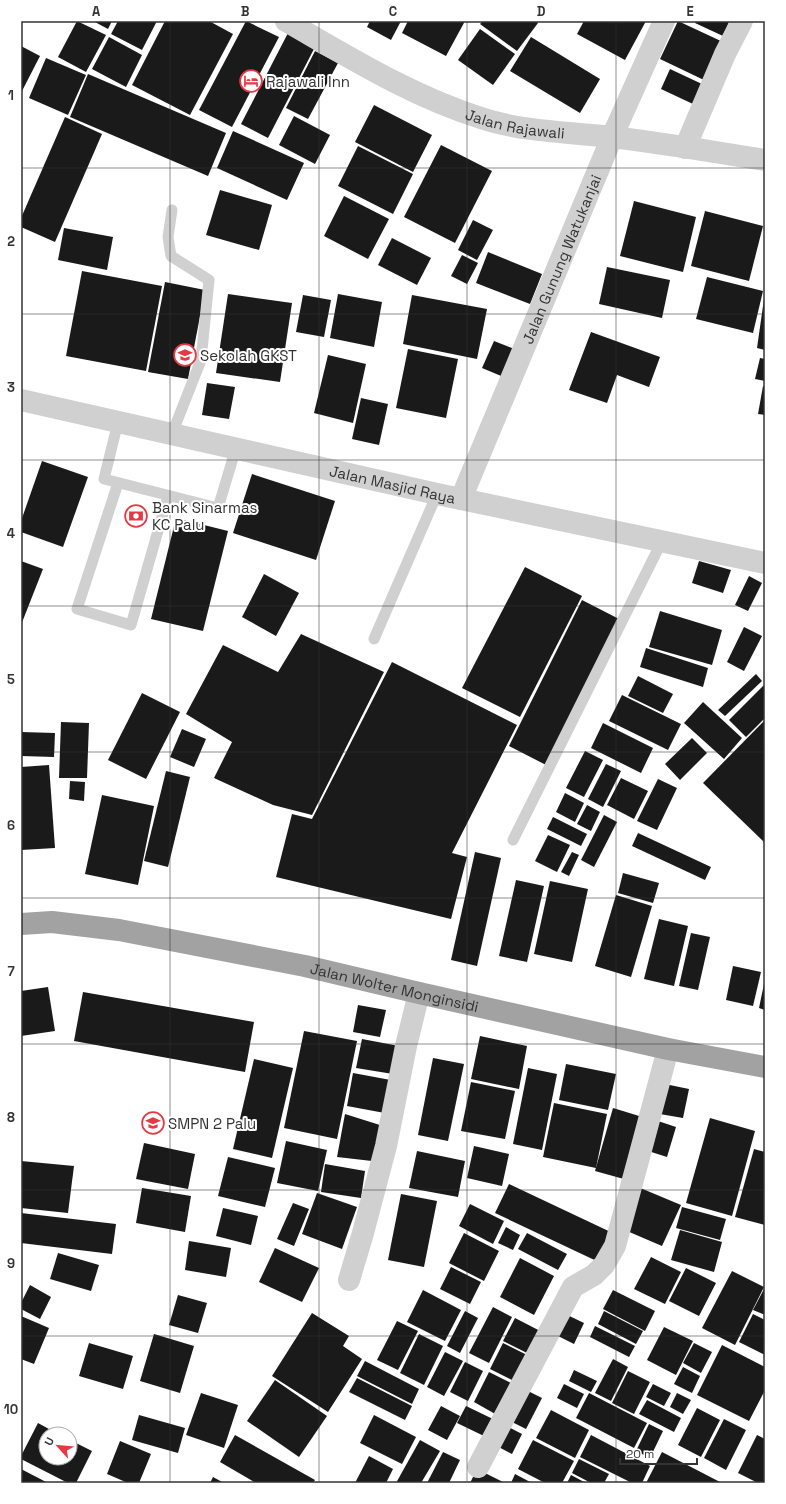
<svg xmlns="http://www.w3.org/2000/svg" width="786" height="1504" viewBox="0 0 786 1504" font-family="'Space Grotesk',sans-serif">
	<rect width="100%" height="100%" fill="#fff"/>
	<g fill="#1a1a1a">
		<path d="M 77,21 L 106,35 L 86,72 L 58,57 Z"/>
		<path d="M 93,21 L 112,21 L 108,29 Z"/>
		<path d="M 118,21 L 157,21 L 142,50 L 111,34 Z"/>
		<path d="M 165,21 L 209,21 L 233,34 L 190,115 L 132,85 Z"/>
		<path d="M 246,21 L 279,37 L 232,127 L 199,110 Z"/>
		<path d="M 370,21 L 401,21 L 391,40 L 367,27 Z"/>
		<path d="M 408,21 L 465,21 L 446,56 L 402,33 Z"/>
		<path d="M 483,21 L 536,21 L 538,23 L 517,51 L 480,24 Z"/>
		<path d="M 584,21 L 646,21 L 625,60 L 577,34 Z"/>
		<path d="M 678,21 L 723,42 L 706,81 L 660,59 Z"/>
		<path d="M 696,21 L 727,21 L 729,22 L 723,36 L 695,23 Z"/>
		<path d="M 480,29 L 515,54 L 493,85 L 458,60 Z"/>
		<path d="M 288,33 L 315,47 L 268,138 L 241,124 Z"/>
		<path d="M 109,37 L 142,55 L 126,87 L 92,69 Z"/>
		<path d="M 531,37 L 600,79 L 580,113 L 510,71 Z"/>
		<path d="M 21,46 L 40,56 L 21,93 Z"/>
		<path d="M 315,51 L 338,63 L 308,119 L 286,108 Z"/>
		<path d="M 46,58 L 86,75 L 68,115 L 29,98 Z"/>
		<path d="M 670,69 L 702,84 L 693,104 L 661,89 Z"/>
		<path d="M 88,74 L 226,133 L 208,176 L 70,117 Z"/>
		<path d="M 374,105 L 432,135 L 413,172 L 355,142 Z"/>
		<path d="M 294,116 L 330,135 L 315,164 L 279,145 Z"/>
		<path d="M 65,117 L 102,134 L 55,242 L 21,227 L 21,218 Z"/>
		<path d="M 233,131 L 304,163 L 287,200 L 217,168 Z"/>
		<path d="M 441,145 L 492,171 L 455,243 L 404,217 Z"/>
		<path d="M 358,146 L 413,174 L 393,214 L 338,186 Z"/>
		<path d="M 220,190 L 272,205 L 259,250 L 206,235 Z"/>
		<path d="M 344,196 L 389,219 L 368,259 L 324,236 Z"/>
		<path d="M 634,201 L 696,217 L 683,272 L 620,256 Z"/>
		<path d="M 705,211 L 763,226 L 749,281 L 691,266 Z"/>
		<path d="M 473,220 L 493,230 L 477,260 L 458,250 Z"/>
		<path d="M 64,228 L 113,237 L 107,270 L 58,260 Z"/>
		<path d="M 392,238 L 431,258 L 417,285 L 378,265 Z"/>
		<path d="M 488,252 L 542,274 L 530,304 L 476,283 Z"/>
		<path d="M 462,255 L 478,263 L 467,284 L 451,276 Z"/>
		<path d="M 607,267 L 670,280 L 662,318 L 599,304 Z"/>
		<path d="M 82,271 L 162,286 L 146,371 L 66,356 Z"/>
		<path d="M 707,277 L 763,291 L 753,333 L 696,319 Z"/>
		<path d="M 165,282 L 205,290 L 188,379 L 148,372 Z"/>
		<path d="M 228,294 L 292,303 L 280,382 L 216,373 Z"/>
		<path d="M 338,294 L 382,302 L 374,347 L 330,338 Z"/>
		<path d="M 303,295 L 331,300 L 324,337 L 296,332 Z"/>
		<path d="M 412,295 L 487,309 L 477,359 L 403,344 Z"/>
		<path d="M 764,299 L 765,299 L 765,350 L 757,348 Z"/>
		<path d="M 591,332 L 660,357 L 649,387 L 617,375 L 607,403 L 569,390 Z"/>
		<path d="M 494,341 L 517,350 L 506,378 L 482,368 Z"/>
		<path d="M 408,349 L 458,359 L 446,418 L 396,408 Z"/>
		<path d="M 328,355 L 366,364 L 353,423 L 314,413 Z"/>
		<path d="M 760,358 L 765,359 L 765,381 L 755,379 Z"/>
		<path d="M 207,383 L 235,387 L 229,419 L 202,415 Z"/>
		<path d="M 763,386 L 765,387 L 765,415 L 758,414 Z"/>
		<path d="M 361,398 L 388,404 L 379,445 L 352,439 Z"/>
		<path d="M 42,461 L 88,477 L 63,547 L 21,532 L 21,521 Z"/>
		<path d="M 252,474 L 335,501 L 316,560 L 233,533 Z"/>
		<path d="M 176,518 L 228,531 L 203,631 L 151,619 Z"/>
		<path d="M 21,561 L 43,569 L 21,625 Z"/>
		<path d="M 699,561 L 731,570 L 723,593 L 692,583 Z"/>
		<path d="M 525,567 L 582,596 L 520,717 L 462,688 Z"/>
		<path d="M 264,574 L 299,593 L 276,636 L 242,617 Z"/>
		<path d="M 749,576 L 762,583 L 748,611 L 735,605 Z"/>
		<path d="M 582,600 L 621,620 L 548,766 L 509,746 Z"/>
		<path d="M 660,611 L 722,630 L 712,665 L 649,647 Z"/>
		<path d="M 744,627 L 762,636 L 744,671 L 727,662 Z"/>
		<path d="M 301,634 L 384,672 L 312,815 L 273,805 L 214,778 L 232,742 L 186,714 L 223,645 L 278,672 Z"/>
		<path d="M 646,648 L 708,668 L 703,687 L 640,667 Z"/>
		<path d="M 392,662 L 517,725 L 452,853 L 467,857 L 451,919 L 276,877 L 292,814 L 312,819 Z"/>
		<path d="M 756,674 L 762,681 L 725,716 L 718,710 Z"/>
		<path d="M 638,676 L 673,694 L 663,713 L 628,696 Z"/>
		<path d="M 765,684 L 765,718 L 746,737 L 729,720 Z"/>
		<path d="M 142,693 L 180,712 L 146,779 L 108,760 Z"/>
		<path d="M 622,695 L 681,724 L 668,750 L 609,721 Z"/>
		<path d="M 703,702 L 742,738 L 724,759 L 684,723 Z"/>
		<path d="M 765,720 L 765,843 L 703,783 Z"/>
		<path d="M 61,722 L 89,723 L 87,778 L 59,778 Z"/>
		<path d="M 603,723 L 653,748 L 641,773 L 591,748 Z"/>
		<path d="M 182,729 L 206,739 L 194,767 L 170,757 Z"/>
		<path d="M 21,732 L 55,733 L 54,757 L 21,756 Z"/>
		<path d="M 692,738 L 707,753 L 680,780 L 665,764 Z"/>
		<path d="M 585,751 L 603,760 L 584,797 L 566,788 Z"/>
		<path d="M 606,764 L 621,771 L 603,807 L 588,799 Z"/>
		<path d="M 49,765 L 55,848 L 21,850 L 21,767 Z"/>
		<path d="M 166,771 L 190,777 L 168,867 L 144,861 Z"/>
		<path d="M 621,778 L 648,791 L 634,819 L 607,805 Z"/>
		<path d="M 658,779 L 677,788 L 657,830 L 637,821 Z"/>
		<path d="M 70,781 L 85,782 L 84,801 L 69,799 Z"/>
		<path d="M 565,793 L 584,803 L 575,822 L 556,812 Z"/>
		<path d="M 102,795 L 154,806 L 138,885 L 85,874 Z"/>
		<path d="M 587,805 L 600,812 L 591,831 L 577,824 Z"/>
		<path d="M 604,815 L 617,822 L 594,867 L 581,860 Z"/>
		<path d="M 553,817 L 587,834 L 581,846 L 547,829 Z"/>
		<path d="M 638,833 L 711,867 L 705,880 L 632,846 Z"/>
		<path d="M 548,835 L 570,845 L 557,872 L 535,861 Z"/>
		<path d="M 475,852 L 501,858 L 477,966 L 451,960 Z"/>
		<path d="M 572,852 L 579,855 L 569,876 L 561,872 Z"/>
		<path d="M 623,873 L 659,883 L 653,903 L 618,893 Z"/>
		<path d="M 516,880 L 544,886 L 527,962 L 499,956 Z"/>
		<path d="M 550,881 L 588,889 L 572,962 L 534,954 Z"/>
		<path d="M 616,895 L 652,906 L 631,977 L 595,966 Z"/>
		<path d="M 659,919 L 688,926 L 674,986 L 644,979 Z"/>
		<path d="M 691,933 L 710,937 L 698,990 L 679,986 Z"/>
		<path d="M 733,966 L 761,972 L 753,1006 L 726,1000 Z"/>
		<path d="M 764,984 L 765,984 L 765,1010 L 759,1008 Z"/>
		<path d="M 48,987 L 55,1031 L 21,1036 L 21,991 Z"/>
		<path d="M 83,992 L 254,1022 L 245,1072 L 74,1041 Z"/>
		<path d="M 358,1005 L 386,1010 L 380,1037 L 353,1032 Z"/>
		<path d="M 304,1031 L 357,1041 L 337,1139 L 284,1128 Z"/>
		<path d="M 480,1036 L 527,1046 L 519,1089 L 471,1079 Z"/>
		<path d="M 362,1039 L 399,1046 L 393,1074 L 356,1068 Z"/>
		<path d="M 433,1058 L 464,1064 L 448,1141 L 418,1135 Z"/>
		<path d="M 254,1059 L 293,1068 L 272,1158 L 233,1149 Z"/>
		<path d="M 566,1064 L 616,1074 L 608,1110 L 559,1100 Z"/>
		<path d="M 528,1068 L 557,1074 L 542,1150 L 513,1144 Z"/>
		<path d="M 353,1073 L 396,1081 L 390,1114 L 347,1106 Z"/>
		<path d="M 471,1082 L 515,1091 L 505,1139 L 461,1131 Z"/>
		<path d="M 660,1083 L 689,1089 L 683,1118 L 654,1113 Z"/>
		<path d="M 554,1103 L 607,1114 L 596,1168 L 543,1157 Z"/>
		<path d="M 613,1108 L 649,1119 L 631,1181 L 595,1171 Z"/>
		<path d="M 345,1114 L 383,1126 L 372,1161 L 337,1157 Z"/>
		<path d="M 710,1118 L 755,1131 L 732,1216 L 686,1203 Z"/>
		<path d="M 655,1120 L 676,1127 L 667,1157 L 645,1150 Z"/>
		<path d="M 286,1141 L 327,1150 L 318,1191 L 277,1183 Z"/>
		<path d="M 144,1143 L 195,1154 L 188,1189 L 136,1179 Z"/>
		<path d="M 474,1146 L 509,1154 L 502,1186 L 467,1178 Z"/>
		<path d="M 754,1149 L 765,1152 L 765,1225 L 735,1217 Z"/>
		<path d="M 417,1151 L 465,1161 L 458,1197 L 409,1188 Z"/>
		<path d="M 228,1157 L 275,1168 L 265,1207 L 218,1196 Z"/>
		<path d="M 21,1161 L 74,1166 L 68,1213 L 21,1208 Z"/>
		<path d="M 325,1164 L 365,1171 L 361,1198 L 321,1192 Z"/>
		<path d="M 509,1184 L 617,1235 L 603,1264 L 495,1213 Z"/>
		<path d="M 638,1187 L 681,1205 L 662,1246 L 620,1228 Z"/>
		<path d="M 142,1188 L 191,1196 L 185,1232 L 136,1223 Z"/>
		<path d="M 317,1193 L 357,1207 L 342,1249 L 302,1234 Z"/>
		<path d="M 401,1194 L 437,1201 L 424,1267 L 388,1260 Z"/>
		<path d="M 293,1203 L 309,1209 L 294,1246 L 277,1239 Z"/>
		<path d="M 470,1204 L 504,1221 L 493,1244 L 459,1226 Z"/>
		<path d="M 682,1207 L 726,1219 L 720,1240 L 676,1228 Z"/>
		<path d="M 223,1208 L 258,1216 L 251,1245 L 216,1236 Z"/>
		<path d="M 21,1213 L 116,1224 L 112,1254 L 21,1243 Z"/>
		<path d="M 506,1227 L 520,1235 L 513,1250 L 498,1243 Z"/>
		<path d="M 680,1230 L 722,1242 L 714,1272 L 671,1260 Z"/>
		<path d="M 464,1233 L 499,1251 L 484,1281 L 449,1263 Z"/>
		<path d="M 527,1233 L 567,1254 L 558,1270 L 518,1249 Z"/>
		<path d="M 189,1241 L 231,1248 L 226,1277 L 185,1270 Z"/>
		<path d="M 275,1248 L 319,1268 L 302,1302 L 259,1282 Z"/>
		<path d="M 58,1253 L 99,1265 L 91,1291 L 50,1279 Z"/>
		<path d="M 651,1257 L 681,1272 L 665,1304 L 634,1289 Z"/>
		<path d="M 520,1258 L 554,1276 L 534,1315 L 500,1297 Z"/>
		<path d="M 451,1267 L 481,1282 L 470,1304 L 440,1289 Z"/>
		<path d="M 686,1268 L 716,1283 L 699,1316 L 669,1301 Z"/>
		<path d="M 732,1271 L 764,1287 L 735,1345 L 702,1328 Z"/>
		<path d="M 30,1285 L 51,1297 L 40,1319 L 21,1309 L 21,1303 Z"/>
		<path d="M 765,1287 L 765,1315 L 753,1310 Z"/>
		<path d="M 423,1290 L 461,1310 L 445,1341 L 407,1322 Z"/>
		<path d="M 613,1290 L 655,1311 L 645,1331 L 603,1309 Z"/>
		<path d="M 178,1295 L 207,1303 L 198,1333 L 169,1325 Z"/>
		<path d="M 493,1307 L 512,1317 L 489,1363 L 469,1353 Z"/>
		<path d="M 465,1311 L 478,1318 L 460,1353 L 447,1346 Z"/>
		<path d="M 604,1311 L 643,1331 L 636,1344 L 598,1324 Z"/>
		<path d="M 561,1312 L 584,1323 L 574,1344 L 550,1332 Z"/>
		<path d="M 312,1313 L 349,1336 L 343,1346 L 362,1359 L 328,1412 L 272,1376 Z"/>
		<path d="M 753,1314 L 765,1320 L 765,1355 L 739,1342 Z"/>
		<path d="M 21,1316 L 49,1328 L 34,1364 L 21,1359 Z"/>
		<path d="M 515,1318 L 546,1334 L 535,1357 L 503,1341 Z"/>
		<path d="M 397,1321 L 418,1331 L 398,1370 L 377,1360 Z"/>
		<path d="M 595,1326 L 635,1346 L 629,1357 L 590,1337 Z"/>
		<path d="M 664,1327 L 693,1341 L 676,1375 L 647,1360 Z"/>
		<path d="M 154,1334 L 194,1346 L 180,1393 L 140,1381 Z"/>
		<path d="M 419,1334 L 443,1346 L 424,1385 L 400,1373 Z"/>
		<path d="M 89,1343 L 133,1356 L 123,1389 L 79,1376 Z"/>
		<path d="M 503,1343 L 533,1358 L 520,1384 L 490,1369 Z"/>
		<path d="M 694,1343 L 712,1352 L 701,1373 L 683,1363 Z"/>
		<path d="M 722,1345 L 765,1367 L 765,1390 L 749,1421 L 697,1395 Z"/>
		<path d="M 445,1352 L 463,1361 L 444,1396 L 427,1387 Z"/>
		<path d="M 613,1359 L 628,1367 L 611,1401 L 595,1393 Z"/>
		<path d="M 365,1361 L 419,1389 L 412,1404 L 357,1376 Z"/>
		<path d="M 465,1362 L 483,1371 L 468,1401 L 450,1392 Z"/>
		<path d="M 683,1367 L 700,1376 L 692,1393 L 674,1384 Z"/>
		<path d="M 574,1370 L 597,1381 L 591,1392 L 569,1381 Z"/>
		<path d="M 628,1371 L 650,1382 L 634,1414 L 612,1403 Z"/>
		<path d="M 489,1372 L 513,1384 L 497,1415 L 474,1402 Z"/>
		<path d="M 357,1378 L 412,1406 L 405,1420 L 349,1392 Z"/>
		<path d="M 275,1380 L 327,1416 L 299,1457 L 247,1421 Z"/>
		<path d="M 564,1384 L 584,1394 L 577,1408 L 557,1398 Z"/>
		<path d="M 653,1384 L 671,1393 L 664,1406 L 646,1397 Z"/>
		<path d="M 520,1387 L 542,1398 L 526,1429 L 504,1418 Z"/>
		<path d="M 201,1393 L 238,1405 L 224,1448 L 186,1435 Z"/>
		<path d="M 589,1393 L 647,1423 L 634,1448 L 576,1418 Z"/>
		<path d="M 677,1393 L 691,1400 L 683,1414 L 670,1407 Z"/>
		<path d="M 647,1400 L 681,1418 L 674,1432 L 639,1414 Z"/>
		<path d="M 441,1406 L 460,1416 L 447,1440 L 428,1430 Z"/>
		<path d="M 466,1406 L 495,1420 L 486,1437 L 457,1423 Z"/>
		<path d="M 697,1408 L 720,1420 L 701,1457 L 678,1445 Z"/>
		<path d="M 551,1410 L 589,1430 L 575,1458 L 536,1438 Z"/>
		<path d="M 139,1415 L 185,1428 L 178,1453 L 132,1440 Z"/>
		<path d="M 374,1415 L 416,1437 L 402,1464 L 360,1443 Z"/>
		<path d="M 724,1419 L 746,1430 L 726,1470 L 704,1458 Z"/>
		<path d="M 38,1423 L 58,1434 L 46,1434 L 46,1458 L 70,1458 L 70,1440 L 92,1451 L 76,1483 L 68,1483 L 21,1459 L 21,1456 Z"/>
		<path d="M 501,1423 L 522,1434 L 512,1454 L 491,1443 Z"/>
		<path d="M 649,1424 L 663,1431 L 650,1458 L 636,1451 Z"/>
		<path d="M 235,1435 L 315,1480 L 313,1483 L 256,1483 L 220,1462 Z"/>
		<path d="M 591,1435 L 650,1466 L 642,1483 L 632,1483 L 580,1457 Z"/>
		<path d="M 757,1435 L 765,1439 L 765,1483 L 758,1483 L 738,1473 Z"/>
		<path d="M 420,1440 L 440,1451 L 421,1483 L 396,1483 Z"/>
		<path d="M 533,1440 L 574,1461 L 562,1483 L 545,1483 L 518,1469 Z"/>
		<path d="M 120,1441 L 151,1454 L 139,1483 L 128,1483 L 107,1474 Z"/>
		<path d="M 443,1452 L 460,1460 L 449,1483 L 427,1483 Z"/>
		<path d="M 662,1452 L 720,1482 L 719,1483 L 646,1483 Z"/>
		<path d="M 369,1456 L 393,1469 L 386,1483 L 355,1483 Z"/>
		<path d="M 579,1459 L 609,1474 L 604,1483 L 591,1483 L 572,1473 Z"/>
		<path d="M 21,1469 L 48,1483 L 21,1483 Z"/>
		<path d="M 477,1469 L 505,1483 L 470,1483 Z"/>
		<path d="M 515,1474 L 532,1483 L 511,1483 Z"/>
		<path d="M 571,1475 L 586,1483 L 567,1483 Z"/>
		<path d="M 213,1477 L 224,1483 L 210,1483 Z"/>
	</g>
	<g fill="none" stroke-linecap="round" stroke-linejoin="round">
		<g stroke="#d0d0d0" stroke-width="11">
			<path d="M 172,210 L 168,237 L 171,256 L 209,280 L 201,360 L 172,434"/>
			<path d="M 118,422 L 104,479 L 218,508 L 236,448"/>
			<path d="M 118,483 L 77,609 L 131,625 L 168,496"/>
			<path d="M 374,639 L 437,494"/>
			<path d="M 513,840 L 662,541"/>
		</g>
		<g stroke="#d0d0d0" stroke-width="22">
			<path id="s1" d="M 286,21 C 349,57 411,96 481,118 C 523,132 568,132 612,137 C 663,143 714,152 765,160"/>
			<path d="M 685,148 L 725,54 L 742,21"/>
			<path id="s2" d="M 21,400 L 437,494 L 765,563"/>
			<path id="s3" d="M 461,499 L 612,137 L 664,21"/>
			<path d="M 349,1280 L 363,1233 L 386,1146 L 406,1046 L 419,993"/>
			<path d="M 478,1467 L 573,1287 L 594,1275 L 604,1265 L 615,1246 L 638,1161 L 668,1049"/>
		</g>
		<path stroke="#a2a2a2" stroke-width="22" id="s4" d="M 21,924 L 52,922 L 119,930 L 305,966 L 419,993 L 668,1049 L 765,1067"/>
	</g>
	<path fill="none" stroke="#333" stroke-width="1" stroke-opacity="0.55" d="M 170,21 L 170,1483M 319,21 L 319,1483M 467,21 L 467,1483M 616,21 L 616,1483M 21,168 L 765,168M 21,314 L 765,314M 21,460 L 765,460M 21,606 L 765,606M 21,752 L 765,752M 21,898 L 765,898M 21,1044 L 765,1044M 21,1190 L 765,1190M 21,1336 L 765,1336"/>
	<defs>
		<g id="hotel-ring" transform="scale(1.15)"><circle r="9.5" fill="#fff" stroke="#e63946" stroke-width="1.5"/><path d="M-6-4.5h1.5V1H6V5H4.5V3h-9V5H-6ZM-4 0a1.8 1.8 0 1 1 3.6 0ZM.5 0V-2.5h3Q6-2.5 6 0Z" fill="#e63946"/></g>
		<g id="school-ring" transform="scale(1.15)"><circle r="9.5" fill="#fff" stroke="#e63946" stroke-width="1.5"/><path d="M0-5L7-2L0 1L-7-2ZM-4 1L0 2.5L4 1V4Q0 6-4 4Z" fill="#e63946"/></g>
		<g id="bank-ring" transform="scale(1.15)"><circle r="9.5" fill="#fff" stroke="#e63946" stroke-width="1.5"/><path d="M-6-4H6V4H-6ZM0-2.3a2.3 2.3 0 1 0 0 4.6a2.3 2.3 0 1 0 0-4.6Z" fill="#e63946"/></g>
	</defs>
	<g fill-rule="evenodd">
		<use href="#hotel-ring" x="251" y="81"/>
		<use href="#school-ring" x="185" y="355"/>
		<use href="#bank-ring" x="136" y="516"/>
		<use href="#school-ring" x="153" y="1123"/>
	</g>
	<g text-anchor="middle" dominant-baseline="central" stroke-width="4" stroke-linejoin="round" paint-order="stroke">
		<g font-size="15" fill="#333" stroke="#fff" text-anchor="start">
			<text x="266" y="81">Rajawali Inn</text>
			<text x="200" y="355">Sekolah GKST</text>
			<text x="152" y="507">Bank Sinarmas<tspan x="152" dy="17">KC Palu</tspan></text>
			<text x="168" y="1123">SMPN 2 Palu</text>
		</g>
		<g font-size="15" fill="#333" stroke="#fff">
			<text stroke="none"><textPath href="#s1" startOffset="253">Jalan Rajawali</textPath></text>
			<text stroke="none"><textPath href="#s3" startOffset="260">Jalan Gunung Watukanjai</textPath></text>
			<text stroke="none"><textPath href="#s2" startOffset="381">Jalan Masjid Raya</textPath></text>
			<text stroke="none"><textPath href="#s4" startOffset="380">Jalan Wolter Monginsidi</textPath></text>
		</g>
	</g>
	<rect width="786" height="1504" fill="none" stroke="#ffffff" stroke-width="44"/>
	<g transform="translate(58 1446) rotate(297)"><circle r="19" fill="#ffffff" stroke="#adadad"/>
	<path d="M0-3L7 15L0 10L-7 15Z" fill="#e63946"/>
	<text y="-6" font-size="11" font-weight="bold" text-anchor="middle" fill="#333333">U</text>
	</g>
	<path d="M620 1458v6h77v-6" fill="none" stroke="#333333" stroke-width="2"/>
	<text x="626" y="1458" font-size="12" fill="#333333" stroke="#ffffff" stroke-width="3" paint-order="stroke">20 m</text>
	<rect x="22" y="22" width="742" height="1460" fill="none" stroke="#333" stroke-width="1.5"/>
	<g font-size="13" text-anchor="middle" font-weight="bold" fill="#333">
		<text x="96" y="16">A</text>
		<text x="245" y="16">B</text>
		<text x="393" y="16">C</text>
		<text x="541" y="16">D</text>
		<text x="690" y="16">E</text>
		<text x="11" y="100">1</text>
		<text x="11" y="246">2</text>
		<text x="11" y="392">3</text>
		<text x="11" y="538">4</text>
		<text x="11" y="684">5</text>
		<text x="11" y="830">6</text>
		<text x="11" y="976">7</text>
		<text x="11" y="1122">8</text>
		<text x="11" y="1268">9</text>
		<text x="11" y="1414">10</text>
	</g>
</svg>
